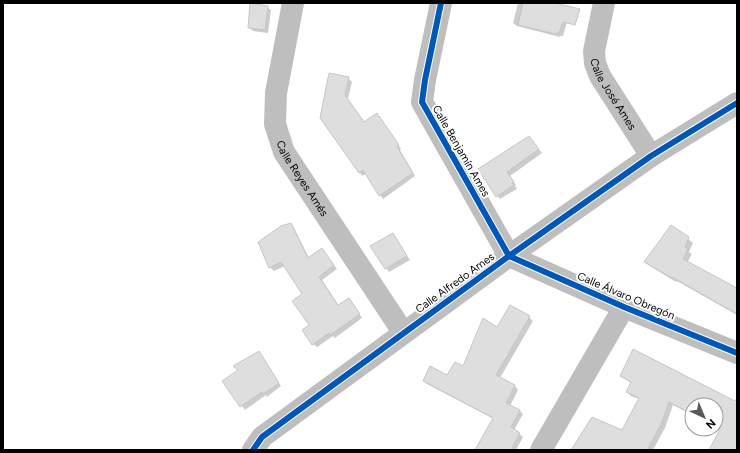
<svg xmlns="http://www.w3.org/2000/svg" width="740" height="453" viewBox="0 0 740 453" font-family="Figtree,sans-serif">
	<rect width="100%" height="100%" fill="#fff"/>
	<g fill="#0003">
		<path d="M 518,3 L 546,3 L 570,11 L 563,36 L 560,36 L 560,37 L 517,26 L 513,23 Z"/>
		<path d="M 267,7 L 271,10 L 268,33 L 253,31 L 249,27 Z"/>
		<path d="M 348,78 L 352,82 L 348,99 L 365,123 L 380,118 L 401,149 L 400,150 L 415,176 L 383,199 L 366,173 L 363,176 L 359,172 L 321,118 Z"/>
		<path d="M 532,141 L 542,153 L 510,176 L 516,185 L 515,186 L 517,189 L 500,199 L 480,170 Z"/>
		<path d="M 291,225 L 294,228 L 309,258 L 325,253 L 337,269 L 322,280 L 339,306 L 352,303 L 362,318 L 335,338 L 333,336 L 317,347 L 313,344 L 304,295 L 285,266 L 274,271 L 270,267 Z"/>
		<path d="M 671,226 L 693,243 L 689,252 L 692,254 L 687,263 L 737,290 L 737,315 L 677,281 L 676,282 L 650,266 L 646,262 Z"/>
		<path d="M 393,234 L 410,260 L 389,272 L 386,268 Z"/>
		<path d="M 511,306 L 529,317 L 533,321 L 500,378 L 515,386 L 518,390 L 510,406 L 519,410 L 523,414 L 514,430 L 523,437 L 516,450 L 476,450 L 494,419 L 427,384 L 424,381 L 448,376 L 463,367 L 498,329 Z"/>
		<path d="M 262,356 L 281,386 L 267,397 L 266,395 L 245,410 L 224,381 Z"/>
		<path d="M 621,376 L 737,404 L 737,450 L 710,450 L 720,430 L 716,428 L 716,405 L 692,405 L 692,415 L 673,405 L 665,428 L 653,450 L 604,450 L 623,431 L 639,399 L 631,396 L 627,392 L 631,383 Z"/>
	</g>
	<g fill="#dedede" stroke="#c6c6c6">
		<path d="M 250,3 L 268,6 L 265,30 L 248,28 Z"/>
		<path d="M 523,3 L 555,3 L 580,9 L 575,25 L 563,22 L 559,33 L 557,33 L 556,34 L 518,25 Z"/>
		<path d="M 329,73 L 349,77 L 345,95 L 364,122 L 377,113 L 399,145 L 397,147 L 413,173 L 379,196 L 363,170 L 359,173 L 320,118 Z"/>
		<path d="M 529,136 L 539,149 L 507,172 L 514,182 L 512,183 L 514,185 L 496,197 L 478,169 Z"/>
		<path d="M 291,223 L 308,258 L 322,248 L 334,265 L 319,277 L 338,305 L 349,298 L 360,314 L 330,335 L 329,333 L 312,345 L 302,330 L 309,325 L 292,301 L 302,294 L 281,262 L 269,268 L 258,242 L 281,226 Z"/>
		<path d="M 671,225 L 689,237 L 685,247 L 688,249 L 683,259 L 737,288 L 737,314 L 672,277 L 672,278 L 644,262 Z"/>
		<path d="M 393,233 L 407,256 L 385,269 L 370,246 Z"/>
		<path d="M 510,305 L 530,316 L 496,375 L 515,385 L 506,403 L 520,410 L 511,427 L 520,433 L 511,450 L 475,450 L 493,418 L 423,381 L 430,366 L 447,375 L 455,362 L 463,366 L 483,318 L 497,327 Z"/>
		<path d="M 633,349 L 735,401 L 737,398 L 737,450 L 709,450 L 720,429 L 716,427 L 716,405 L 692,405 L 692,414 L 669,402 L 661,424 L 647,450 L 571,450 L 592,417 L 622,430 L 639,398 L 626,392 L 631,382 L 620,376 Z"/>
		<path d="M 259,351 L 279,383 L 263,394 L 262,392 L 240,407 L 222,381 L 238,370 L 233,366 Z"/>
	</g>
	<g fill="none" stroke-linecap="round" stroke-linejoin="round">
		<g stroke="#bebebe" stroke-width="22">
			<path id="s1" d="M 293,3 L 276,93 L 275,124 L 284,152 L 403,332"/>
			<path d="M 441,3 L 425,80 L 422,102 L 509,256 L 624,307 L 737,353"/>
			<path id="s2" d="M 604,3 L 594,51 L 595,63 L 600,76 L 651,156"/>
			<path d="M 253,450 L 262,437 L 509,256 L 651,156 L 737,103"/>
			<path d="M 541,450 L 624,307"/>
		</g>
		<g stroke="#fff" stroke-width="8">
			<g id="cycleway">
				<path d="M 441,3 L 425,80 L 422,102 L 509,256 L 624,307 L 737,353"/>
				<path d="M 253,450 L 262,437 L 509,256 L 651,156 L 737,103"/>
			</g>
		</g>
		<use href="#cycleway" stroke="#0057b8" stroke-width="6"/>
	</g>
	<g text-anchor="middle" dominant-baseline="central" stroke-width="4" stroke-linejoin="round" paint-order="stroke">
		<g font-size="11" fill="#000" stroke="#fff">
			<text stroke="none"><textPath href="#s2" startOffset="97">Calle José Ames</textPath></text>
			<text transform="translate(461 151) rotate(60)">Calle Benjamín Ames</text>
			<text stroke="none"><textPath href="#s1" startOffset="184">Calle Reyes Amés</textPath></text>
			<text transform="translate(455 283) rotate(-36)">Calle Alfredo Ames</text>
			<text transform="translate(626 296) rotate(23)">Calle Álvaro Obregón</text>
		</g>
	</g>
	<rect width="740" height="453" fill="none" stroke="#000000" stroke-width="8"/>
	<g transform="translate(704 417) rotate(136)"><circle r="19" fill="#ffffff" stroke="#999999"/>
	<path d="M0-3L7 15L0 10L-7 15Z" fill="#595959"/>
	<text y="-6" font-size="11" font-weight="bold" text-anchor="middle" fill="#000000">N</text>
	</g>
</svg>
